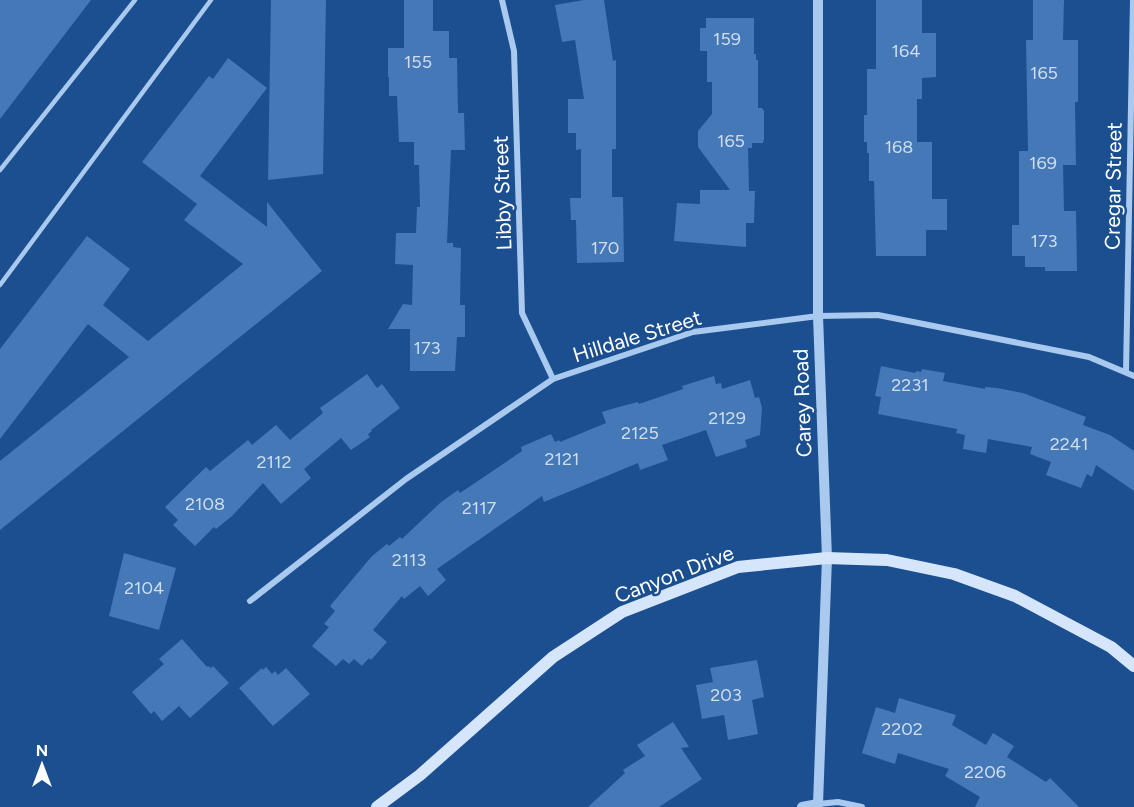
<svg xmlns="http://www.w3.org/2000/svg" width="1134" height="807" viewBox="0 0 1134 807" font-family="Figtree,sans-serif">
	<rect width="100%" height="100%" fill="#1b4f8f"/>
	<g fill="#4478b7">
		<path d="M 0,0 L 91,0 L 0,119 Z"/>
		<path d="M 271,0 L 326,0 L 323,174 L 268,180 Z"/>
		<path d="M 404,0 L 433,0 L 433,31 L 449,31 L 449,58 L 457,58 L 458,113 L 464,113 L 465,150 L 451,150 L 447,243 L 453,243 L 453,247 L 461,248 L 460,305 L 465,305 L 465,337 L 457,337 L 455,371 L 410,371 L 410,329 L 388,329 L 403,304 L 412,305 L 413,265 L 395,264 L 396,233 L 416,233 L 417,207 L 420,207 L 419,165 L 414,165 L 414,142 L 399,142 L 397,96 L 389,96 L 389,77 L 388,77 L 388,48 L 404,48 Z"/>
		<path d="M 584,0 L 604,0 L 613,61 L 616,60 L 616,149 L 612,149 L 612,197 L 623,197 L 624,262 L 577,263 L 576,220 L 571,220 L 570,198 L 581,198 L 581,149 L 576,150 L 576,133 L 568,133 L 568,99 L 584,99 L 575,40 L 562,42 L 555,5 Z"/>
		<path d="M 876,0 L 922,0 L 922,33 L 936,33 L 936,77 L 922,78 L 922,99 L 917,99 L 917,142 L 932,142 L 932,199 L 947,199 L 947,230 L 926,230 L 926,256 L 876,256 L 874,181 L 869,181 L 869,153 L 867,153 L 867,142 L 864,142 L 864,115 L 867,115 L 867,69 L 876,69 Z"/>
		<path d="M 1033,0 L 1064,0 L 1063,40 L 1078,40 L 1078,102 L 1075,102 L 1076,165 L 1063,165 L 1064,211 L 1076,211 L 1077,271 L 1045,271 L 1045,267 L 1025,267 L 1025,256 L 1012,256 L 1012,225 L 1019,225 L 1019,151 L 1028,151 L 1026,40 L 1033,40 Z"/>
		<path d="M 706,18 L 754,18 L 754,54 L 756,54 L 756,60 L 758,60 L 758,108 L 762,108 L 764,111 L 764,139 L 763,143 L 752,143 L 752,148 L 748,148 L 749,191 L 755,191 L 754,223 L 746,223 L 746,247 L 674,241 L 677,203 L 700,204 L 700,190 L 730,190 L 698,147 L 698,131 L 712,114 L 712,82 L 707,82 L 707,51 L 700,51 L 700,28 L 706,28 Z"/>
		<path d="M 228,58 L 267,88 L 200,176 L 267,227 L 267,202 L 322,271 L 0,530 L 0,461 L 129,357 L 88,324 L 0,439 L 0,349 L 87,236 L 130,269 L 103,305 L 148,341 L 243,264 L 184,220 L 197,204 L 142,162 L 209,76 L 213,79 Z"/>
		<path d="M 881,366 L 915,373 L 916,371 L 921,372 L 922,369 L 945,373 L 943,381 L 985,389 L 985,387 L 997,388 L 1023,393 L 1086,417 L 1083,425 L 1110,435 L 1134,451 L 1134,491 L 1096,465 L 1092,477 L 1087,474 L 1081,488 L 1046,475 L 1051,462 L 1030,454 L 1032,447 L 988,439 L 986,453 L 963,449 L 965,435 L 956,433 L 957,429 L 878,414 L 881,397 L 875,396 Z"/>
		<path d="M 367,374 L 377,388 L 382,384 L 400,408 L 371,430 L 372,431 L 368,434 L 370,437 L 351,450 L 341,438 L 304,469 L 311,478 L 281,504 L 263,483 L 232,516 L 216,529 L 214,527 L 195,546 L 173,525 L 178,520 L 165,507 L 206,467 L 210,471 L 248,440 L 252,445 L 276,425 L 290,440 L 323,413 L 320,408 Z"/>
		<path d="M 714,376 L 716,384 L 721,383 L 722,389 L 750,380 L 755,398 L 759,397 L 762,408 L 760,435 L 745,440 L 747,447 L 716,457 L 706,430 L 662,445 L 668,460 L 640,470 L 638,463 L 544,502 L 542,496 L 437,569 L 446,580 L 428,596 L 420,586 L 404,599 L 402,596 L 373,630 L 387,642 L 371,660 L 369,658 L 362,666 L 354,659 L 349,664 L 343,659 L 336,666 L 312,646 L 329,627 L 324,624 L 335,611 L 330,606 L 372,556 L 387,544 L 389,546 L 400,537 L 402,539 L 440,503 L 458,490 L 460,493 L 522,451 L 521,447 L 551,434 L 555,442 L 559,440 L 560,442 L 606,423 L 602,412 L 622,406 L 638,402 L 639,404 L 683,389 L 682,386 Z"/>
		<path d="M 124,553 L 176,568 L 159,630 L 109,616 Z"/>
		<path d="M 182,639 L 207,667 L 208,666 L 211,668 L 213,666 L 229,683 L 190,718 L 179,706 L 162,721 L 154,711 L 151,714 L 132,692 L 164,664 L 159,659 Z"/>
		<path d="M 757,660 L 764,697 L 752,700 L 758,734 L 728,740 L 724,715 L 702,719 L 696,685 L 713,682 L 710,668 Z"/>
		<path d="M 266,667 L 272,674 L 275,671 L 278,675 L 286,668 L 310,694 L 273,726 L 239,688 L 262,668 L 263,670 Z"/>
		<path d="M 899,698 L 956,715 L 952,725 L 986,745 L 993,733 L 1014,746 L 1007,757 L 1046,782 L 1050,778 L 1079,807 L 975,807 L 980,797 L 945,776 L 949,769 L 898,753 L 895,764 L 862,753 L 876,707 L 895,713 Z"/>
		<path d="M 673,722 L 689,747 L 681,748 L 702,779 L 659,807 L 588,807 L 625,773 L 623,770 L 645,756 L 637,745 Z"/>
	</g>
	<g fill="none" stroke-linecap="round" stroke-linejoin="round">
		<g stroke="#a9c9ee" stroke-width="4.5">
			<path d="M 0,170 L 135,0"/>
			<path d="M 0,285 L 211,0"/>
		</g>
		<g stroke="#a9c9ee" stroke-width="6">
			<path d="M 502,0 L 514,51 L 522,313 L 553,379"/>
			<path d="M 1126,372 L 1133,0"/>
			<path d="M 250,601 L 406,479 L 553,379 L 693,332 L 818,316 L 878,315 L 1089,357 L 1134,376"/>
			<path d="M 818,804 L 838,802 L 862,807"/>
		</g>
		<path stroke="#a9c9ee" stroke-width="10" d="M 802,807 L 818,804 L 827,558 L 818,316 L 818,0"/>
		<path stroke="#d6e6fa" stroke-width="12" d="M 377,807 L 420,775 L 553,657 L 622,612 L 738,567 L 827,558 L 887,560 L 954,574 L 1015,596 L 1111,647 L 1134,666"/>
	</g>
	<g text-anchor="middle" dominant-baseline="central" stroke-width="5" stroke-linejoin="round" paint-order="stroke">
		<g font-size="18" fill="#d0dded">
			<text x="727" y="39">159</text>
			<text x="906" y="51">164</text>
			<text x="418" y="62">155</text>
			<text x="1044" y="73">165</text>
			<text x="731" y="141">165</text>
			<text x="899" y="147">168</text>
			<text x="1043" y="163">169</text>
			<text x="1044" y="241">173</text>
			<text x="605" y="248">170</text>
			<text x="427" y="348">173</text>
			<text x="910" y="385">2231</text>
			<text x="727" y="418">2129</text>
			<text x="640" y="433">2125</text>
			<text x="1069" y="444">2241</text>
			<text x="562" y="459">2121</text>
			<text x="274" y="462">2112</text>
			<text x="205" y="504">2108</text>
			<text x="479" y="508">2117</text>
			<text x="409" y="560">2113</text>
			<text x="144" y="588">2104</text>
			<text x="726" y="695">203</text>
			<text x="902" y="729">2202</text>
			<text x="985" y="772">2206</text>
		</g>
		<g font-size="21" fill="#fff" stroke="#1b4f8f">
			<text transform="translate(1113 186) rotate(-89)">Cregar Street</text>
			<text transform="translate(502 193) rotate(-92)">Libby Street</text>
			<text transform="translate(637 336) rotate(-17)">Hilldale Street</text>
			<text transform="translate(802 403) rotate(-92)">Carey Road</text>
			<text transform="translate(674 574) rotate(-21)">Canyon Drive</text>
		</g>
	</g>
	<g transform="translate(42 765)" stroke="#1b4f8f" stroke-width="4.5" paint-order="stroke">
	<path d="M0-4.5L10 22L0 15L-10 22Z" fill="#ffffff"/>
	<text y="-9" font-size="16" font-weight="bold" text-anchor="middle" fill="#ffffff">N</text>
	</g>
</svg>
